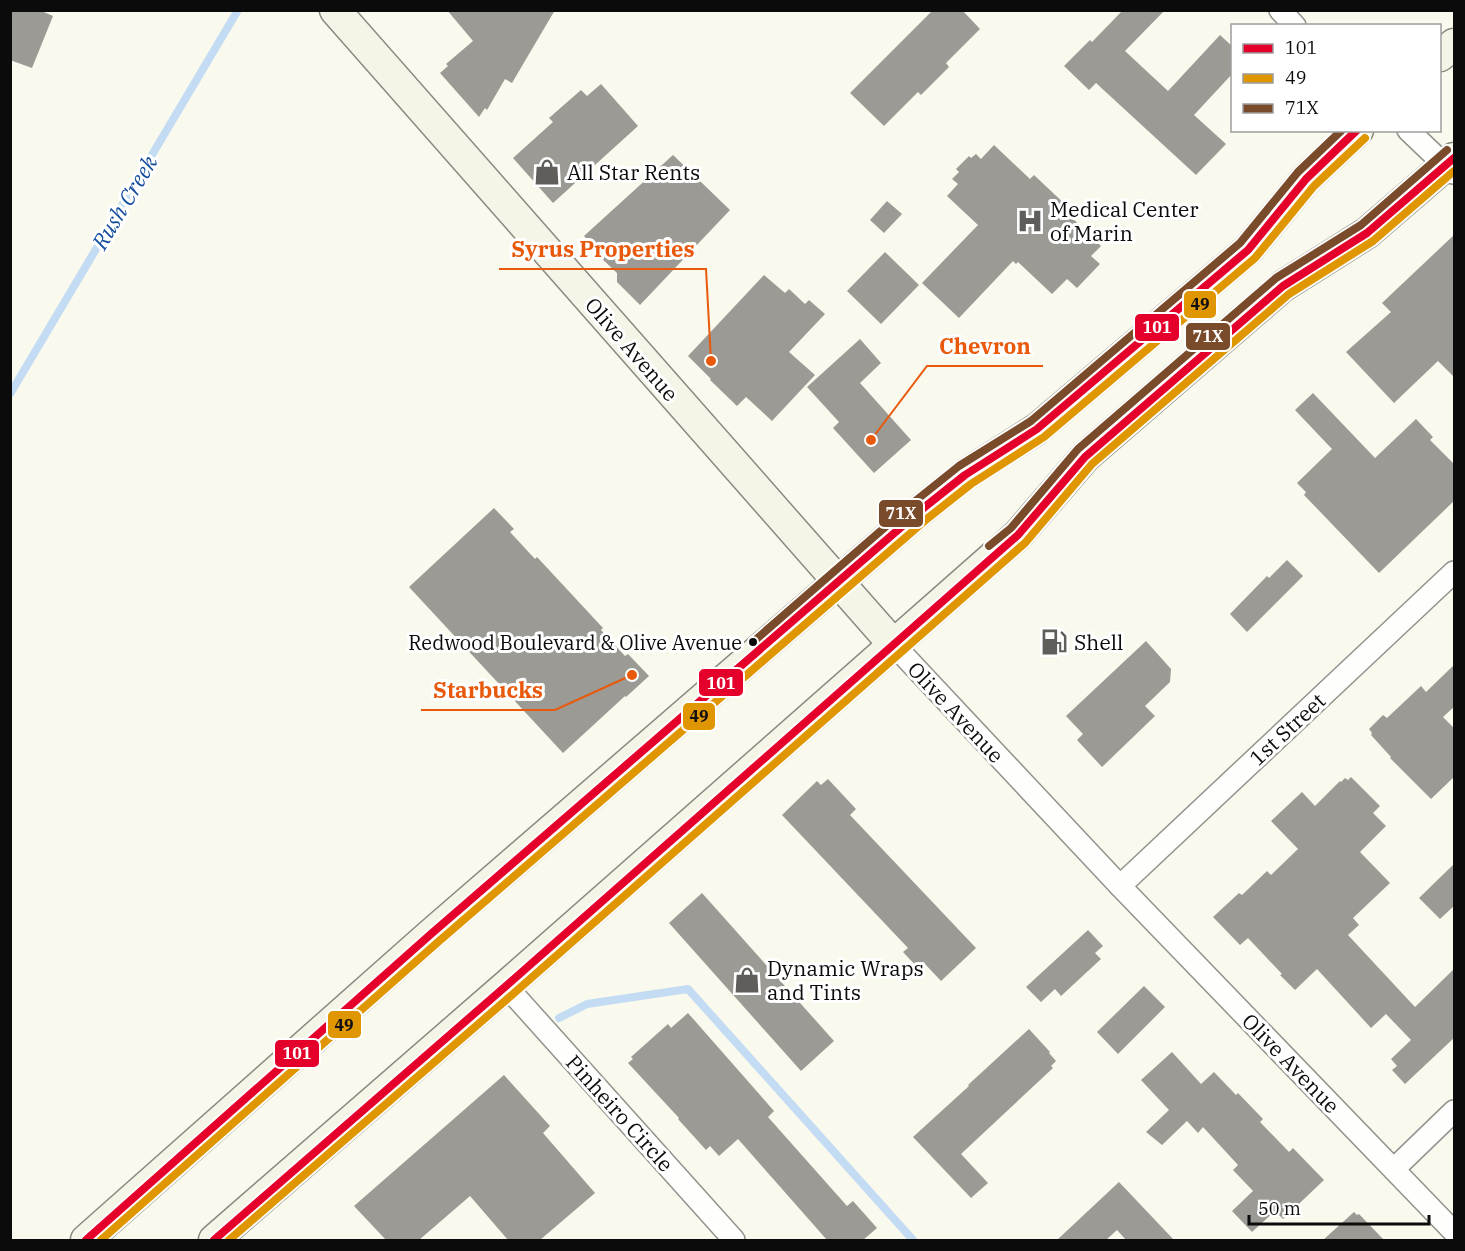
<svg xmlns="http://www.w3.org/2000/svg" width="1465" height="1251" viewBox="0 0 1465 1251" font-family="'IBM Plex Serif',serif">
	<rect width="100%" height="100%" fill="#faf9ed"/>
	<g fill="none" stroke-linecap="round" stroke-linejoin="round">
		<g stroke="#c4dcf3" stroke-width="8">
			<path d="M 10,394 L 238,10"/>
			<path d="M 559,1018 L 587,1004 L 688,989 L 913,1240"/>
		</g>
	</g>
	<g fill="#9c9a94">
		<path d="M 10,10 L 39,10 L 53,16 L 32,68 L 10,60 Z"/>
		<path d="M 447,10 L 555,10 L 512,83 L 505,79 L 487,110 L 485,108 L 479,117 L 440,73 L 448,66 L 446,64 L 473,41 Z"/>
		<path d="M 933,10 L 962,10 L 980,29 L 946,63 L 949,67 L 921,95 L 918,92 L 884,126 L 850,93 Z"/>
		<path d="M 1123,10 L 1165,10 L 1125,51 L 1168,91 L 1220,35 L 1233,47 L 1233,73 L 1194,115 L 1226,144 L 1196,175 L 1096,83 L 1089,90 L 1064,66 L 1090,40 L 1092,42 Z"/>
		<path d="M 601,84 L 638,126 L 553,203 L 513,158 L 553,122 L 549,118 L 581,90 L 587,96 Z"/>
		<path d="M 994,145 L 1030,179 L 1034,175 L 1069,208 L 1066,212 L 1101,246 L 1091,256 L 1100,264 L 1077,288 L 1067,279 L 1052,294 L 1018,262 L 1016,264 L 1013,261 L 959,318 L 922,283 L 978,225 L 947,196 L 958,184 L 952,179 L 959,172 L 956,169 L 969,156 L 971,158 L 976,154 L 981,159 Z"/>
		<path d="M 673,155 L 730,210 L 640,305 L 617,282 L 617,273 L 597,254 L 599,252 L 584,236 Z"/>
		<path d="M 887,201 L 902,214 L 884,233 L 870,220 Z"/>
		<path d="M 1455,234 L 1455,378 L 1438,361 L 1394,403 L 1346,352 L 1391,312 L 1382,303 Z"/>
		<path d="M 885,252 L 919,285 L 881,324 L 847,291 Z"/>
		<path d="M 764,275 L 785,293 L 789,289 L 805,304 L 809,300 L 825,314 L 789,352 L 815,375 L 772,421 L 746,397 L 737,406 L 710,380 L 711,379 L 688,356 Z"/>
		<path d="M 860,339 L 881,363 L 860,383 L 911,440 L 874,473 L 833,428 L 839,422 L 807,387 Z"/>
		<path d="M 1313,393 L 1375,458 L 1416,419 L 1433,437 L 1430,440 L 1455,465 L 1455,500 L 1379,573 L 1304,495 L 1306,492 L 1297,483 L 1332,449 L 1295,410 Z"/>
		<path d="M 494,508 L 514,529 L 510,532 L 535,559 L 537,557 L 603,628 L 601,630 L 625,656 L 628,654 L 649,676 L 626,697 L 625,696 L 563,753 L 409,587 Z"/>
		<path d="M 1287,560 L 1303,576 L 1247,632 L 1230,614 L 1267,576 L 1269,578 Z"/>
		<path d="M 1146,641 L 1171,669 L 1170,682 L 1145,706 L 1155,716 L 1102,767 L 1077,740 L 1083,734 L 1066,716 Z"/>
		<path d="M 1455,664 L 1455,706 L 1443,717 L 1455,729 L 1455,776 L 1431,799 L 1390,758 L 1391,757 L 1371,735 L 1372,733 L 1369,729 L 1383,715 L 1387,718 L 1421,686 L 1426,692 Z"/>
		<path d="M 1351,777 L 1380,806 L 1373,813 L 1386,826 L 1360,852 L 1390,883 L 1353,918 L 1359,925 L 1348,935 L 1415,1007 L 1455,968 L 1455,1037 L 1405,1084 L 1392,1070 L 1397,1066 L 1391,1059 L 1411,1040 L 1386,1014 L 1371,1028 L 1317,969 L 1295,990 L 1280,975 L 1282,974 L 1248,938 L 1240,945 L 1213,917 L 1239,893 L 1242,895 L 1267,871 L 1271,875 L 1298,849 L 1271,821 L 1302,792 L 1315,806 L 1340,781 L 1341,782 L 1345,778 L 1348,780 Z"/>
		<path d="M 828,779 L 856,809 L 850,815 L 976,948 L 941,981 L 925,964 L 919,969 L 903,952 L 908,948 L 782,815 L 817,781 L 821,785 Z"/>
		<path d="M 1455,863 L 1455,905 L 1440,919 L 1419,898 Z"/>
		<path d="M 702,893 L 834,1041 L 801,1071 L 669,923 Z"/>
		<path d="M 1088,930 L 1103,946 L 1095,953 L 1101,959 L 1061,996 L 1055,989 L 1041,1002 L 1026,987 Z"/>
		<path d="M 1144,986 L 1165,1007 L 1118,1054 L 1097,1032 Z"/>
		<path d="M 688,1013 L 774,1111 L 768,1117 L 847,1206 L 853,1201 L 877,1228 L 863,1240 L 827,1240 L 738,1139 L 719,1156 L 710,1146 L 706,1150 L 678,1119 L 679,1118 L 628,1063 L 633,1059 L 631,1057 L 668,1024 L 671,1028 Z"/>
		<path d="M 1029,1029 L 1050,1052 L 1049,1053 L 1056,1061 L 1051,1066 L 1053,1068 L 961,1154 L 988,1183 L 971,1198 L 913,1137 L 969,1086 L 968,1085 Z"/>
		<path d="M 1172,1052 L 1201,1084 L 1214,1072 L 1236,1095 L 1238,1093 L 1263,1119 L 1260,1122 L 1289,1152 L 1293,1148 L 1324,1180 L 1283,1219 L 1275,1211 L 1252,1232 L 1232,1211 L 1253,1191 L 1233,1170 L 1238,1165 L 1203,1127 L 1198,1133 L 1187,1121 L 1162,1145 L 1146,1132 L 1169,1110 L 1141,1080 Z"/>
		<path d="M 504,1075 L 550,1126 L 543,1133 L 595,1193 L 540,1240 L 508,1240 L 470,1196 L 419,1240 L 386,1240 L 354,1206 Z"/>
		<path d="M 1119,1182 L 1174,1240 L 1126,1240 L 1117,1230 L 1106,1240 L 1057,1240 Z"/>
		<path d="M 1354,1212 L 1357,1215 L 1359,1214 L 1384,1240 L 1323,1240 Z"/>
	</g>
	<g fill="none" stroke-linecap="round" stroke-linejoin="round">
		<g stroke="#93928d" stroke-width="24">
			<g id="street">
				<path d="M 1280,10 L 1295,26"/>
				<path d="M 1408,130 L 1453,173"/>
				<path d="M 894,645 L 1120,886 L 1454,1232"/>
				<path d="M 1120,886 L 1454,572"/>
				<path d="M 506,986 L 734,1240"/>
				<path d="M 1394,1169 L 1454,1111"/>
			</g>
		</g>
		<g stroke="#898983" stroke-width="33">
			<g id="secondary">
				<path d="M 335,10 L 894,645"/>
				<path d="M 1440,56 L 1454,44"/>
				<path d="M 86,1240 L 431,934 L 921,510 L 965,475 L 1037,429 L 1248,250 L 1306,179 L 1358,130"/>
				<path d="M 214,1240 L 506,986 L 1018,535 L 1085,457 L 1283,286 L 1367,233 L 1454,158"/>
			</g>
		</g>
		<use href="#street" stroke="#fefefc" stroke-width="21"/>
		<use href="#secondary" stroke="#f4f4e7" stroke-width="30"/>
		<g stroke="#fff" stroke-width="12">
			<g id="bus-1">
				<path d="M 86,1240 L 431,934 L 921,510 L 965,475 L 1037,429 L 1248,250 L 1306,179 L 1357,130"/>
				<path d="M 214,1240 L 506,986 L 1018,535 L 1085,457 L 1283,286 L 1367,233 L 1454,158"/>
			</g>
		</g>
		<g stroke="#fff" stroke-width="12">
			<g id="bus-2">
				<path d="M 101,1240 L 438,942 L 928,518 L 971,484 L 1044,437 L 1255,258 L 1314,186 L 1365,138"/>
				<path d="M 229,1240 L 513,994 L 1025,543 L 1092,464 L 1289,294 L 1373,241 L 1454,171"/>
			</g>
		</g>
		<g stroke="#fff" stroke-width="12">
			<g id="bus-3">
				<path d="M 989,546 L 1011,528 L 1078,449 L 1276,278 L 1361,225 L 1447,150"/>
				<path d="M 753,642 L 914,502 L 959,466 L 1031,421 L 1240,243 L 1298,172 L 1342,130"/>
			</g>
		</g>
		<use href="#bus-1" stroke="#e4002b" stroke-width="8"/>
		<use href="#bus-2" stroke="#df9601" stroke-width="8"/>
		<use href="#bus-3" stroke="#7a4b2a" stroke-width="8"/>
	</g>
	<defs>
		<g id="shop-bare" transform="scale(2.07)"><path d="M-5-2.5h2.3a2.7 3.5 0 0 1 5.4 0H5L5.5 6h-11ZM-1.5-2.5h3a1.5 2.3 0 0 0-3 0Z" fill="#5f5e5a" stroke="#fff" stroke-width="2.5" paint-order="stroke"/></g>
		<g id="hospital-bare" transform="scale(2.07)"><path d="M-5-5h3v3.5h4V-5h3V5h-3V1.5h-4V5h-3Z" fill="#5f5e5a" stroke="#fff" stroke-width="2.5" paint-order="stroke"/></g>
		<g id="fuel-bare" transform="scale(2.07)"><path d="M-5.5-6h7V0h2V4h1.3V-2.5L3-4.5l.8-.8L6-3V5H2.5V1h-1V6h-7ZM-4.2-4.7v3.2H.2V-4.7Z" fill="#5f5e5a" stroke="#fff" stroke-width="2.5" paint-order="stroke"/></g>
	</defs>
	<g fill-rule="evenodd">
		<use href="#shop-bare" x="547" y="172"/>
		<use href="#hospital-bare" x="1030" y="221"/>
		<use href="#fuel-bare" x="1054" y="642"/>
		<use href="#shop-bare" x="747" y="980"/>
	</g>
	<circle fill="#0b0b0b" stroke="#fff" stroke-width="2" cx="753" cy="642" r="5"/>
	<g text-anchor="middle" dominant-baseline="central" stroke-width="6" stroke-linejoin="round" paint-order="stroke">
		<g font-size="20" fill="#0b0b0b" stroke="#fff" text-anchor="end">
			<text x="742" y="642">Redwood Boulevard &amp; Olive Avenue</text>
		</g>
		<g font-size="21" fill="#0b0b0b" stroke="#fff" text-anchor="start">
			<text x="567" y="172">All Star Rents</text>
			<text x="1050" y="209">Medical Center<tspan x="1050" dy="24">of Marin</tspan></text>
			<text x="1074" y="642">Shell</text>
			<text x="767" y="968">Dynamic Wraps<tspan x="767" dy="24">and Tints</tspan></text>
		</g>
		<g font-size="21" fill="#0b0b0b" stroke="#fff">
			<text transform="translate(632 349) rotate(49)">Olive Avenue</text>
			<text transform="translate(956 712) rotate(47)">Olive Avenue</text>
			<text transform="translate(1287 729) rotate(-43)">1st Street</text>
			<text transform="translate(1291 1063) rotate(46)">Olive Avenue</text>
			<text transform="translate(620 1113) rotate(48)">Pinheiro Circle</text>
		</g>
		<g font-size="22" font-style="italic" fill="#144d9c" stroke="#fff">
			<text transform="translate(124 202) rotate(-59)">Rush Creek</text>
		</g>
	</g>
	<path fill="none" stroke="#e8590c" stroke-width="2" d="M711 361L706 269H499M871 440L927 366H1043M632 675L555 710H421"/>
	<g fill="#e8590c" stroke="#fff" stroke-width="2">
		<circle cx="711" cy="361" r="6"/>
		<circle cx="871" cy="440" r="6"/>
		<circle cx="632" cy="675" r="6"/>
	</g>
	<g font-size="22" text-anchor="middle" font-weight="bold" fill="#e8590c" stroke="#fff" stroke-width="6" stroke-linejoin="round" paint-order="stroke">
		<text x="603" y="257">Syrus Properties</text>
		<text x="985" y="354">Chevron</text>
		<text x="488" y="698">Starbucks</text>
	</g>
	<g stroke="#fff" stroke-width="2">
		<rect x="1183" y="290" width="34" height="29" rx="6" fill="#df9601"/>
		<rect x="1134" y="313" width="46" height="29" rx="6" fill="#e4002b"/>
		<rect x="1185" y="322" width="46" height="29" rx="6" fill="#7a4b2a"/>
		<rect x="878" y="499" width="46" height="29" rx="6" fill="#7a4b2a"/>
		<rect x="698" y="668" width="46" height="29" rx="6" fill="#e4002b"/>
		<rect x="682" y="702" width="34" height="29" rx="6" fill="#df9601"/>
		<rect x="327" y="1010" width="35" height="29" rx="6" fill="#df9601"/>
		<rect x="274" y="1039" width="46" height="29" rx="6" fill="#e4002b"/>
	</g>
	<g font-size="16" text-anchor="middle" font-weight="bold" fill="#fff">
		<text x="1157" y="333">101</text>
		<text x="1208" y="342">71X</text>
		<text x="901" y="519">71X</text>
		<text x="721" y="689">101</text>
		<text x="297" y="1059">101</text>
	</g>
	<g font-size="16" text-anchor="middle" font-weight="bold" fill="#111">
		<text x="1200" y="310">49</text>
		<text x="699" y="722">49</text>
		<text x="344" y="1031">49</text>
	</g>
	<rect width="1465" height="1251" fill="none" stroke="#0b0b0b" stroke-width="24"/>
	<rect x="1231" y="24" width="210" height="108" fill="#ffffff" stroke="#9d9d9d" stroke-width="1.5"/>
	<rect x="1243" y="44" width="30" height="9" fill="#e4002b" stroke="#9d9d9d" stroke-width="1.5"/>
	<text x="1285" y="54" font-size="18" fill="#0b0b0b">101</text>
	<rect x="1243" y="74" width="30" height="9" fill="#df9601" stroke="#9d9d9d" stroke-width="1.5"/>
	<text x="1285" y="84" font-size="18" fill="#0b0b0b">49</text>
	<rect x="1243" y="104" width="30" height="9" fill="#7a4b2a" stroke="#9d9d9d" stroke-width="1.5"/>
	<text x="1285" y="114" font-size="18" fill="#0b0b0b">71X</text>
	<path d="M1249 1215v9h180v-9" fill="none" stroke="#0b0b0b" stroke-width="3"/>
	<text x="1258" y="1215" font-size="18" fill="#0b0b0b" stroke="#ffffff" stroke-width="4.5" paint-order="stroke">50 m</text>
</svg>
